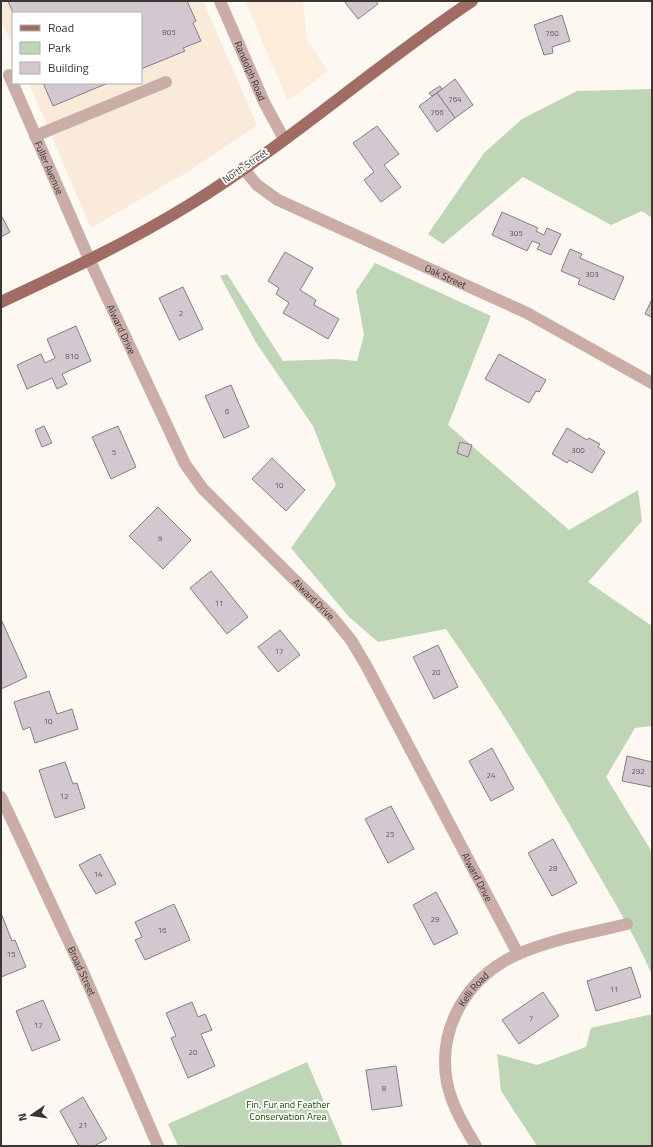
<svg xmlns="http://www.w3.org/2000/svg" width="653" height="1147" viewBox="0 0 653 1147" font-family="'Titillium Web',sans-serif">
	<rect width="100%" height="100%" fill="#fef8f2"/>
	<path fill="#f9eada" d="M 1,1 L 203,1 L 257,125 L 192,169 L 91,228 L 29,83 L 141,83 L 141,13 L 13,13 L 13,47 L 1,19 Z"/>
	<path fill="#fdecda" d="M 245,1 L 303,1 L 307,40 L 328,71 L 288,101 Z"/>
	<g fill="#bed6b6">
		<path d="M 652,89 L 652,218 L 642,211 L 611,225 L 523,177 L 443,244 L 428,234 L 484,153 L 522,119 L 577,91 Z"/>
		<path d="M 375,263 L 491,316 L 448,425 L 569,530 L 638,490 L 642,521 L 588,582 L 652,626 L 652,726 L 635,728 L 606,777 L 652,852 L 652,975 C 634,933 609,893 586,853 C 542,776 496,701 446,629 L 378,642 L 349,617 L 291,548 L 336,485 L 313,426 L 257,344 L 220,276 L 227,274 L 283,361 L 335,359 L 357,361 L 364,335 L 356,291 Z"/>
		<path d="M 652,1014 L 652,1146 L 537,1146 L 501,1091 L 497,1054 L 537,1065 L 586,1047 L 591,1028 Z"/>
		<path d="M 307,1062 L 343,1146 L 178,1146 L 168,1124 Z"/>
	</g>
	<g fill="#d4c8d0" stroke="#887d85">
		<path d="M 8,1 L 187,1 L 196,21 L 193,23 L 201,41 L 183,48 L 185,51 L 141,69 L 141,13 L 13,13 Z"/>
		<path d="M 344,1 L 376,1 L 378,4 L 358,19 Z"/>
		<path d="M 562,15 L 570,41 L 552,47 L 553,53 L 544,55 L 534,25 Z"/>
		<path d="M 455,79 L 473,105 L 455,118 L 437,93 Z"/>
		<path d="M 43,83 L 108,83 L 53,106 Z"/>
		<path d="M 440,86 L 442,89 L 432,96 L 429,93 Z"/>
		<path d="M 437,93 L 455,118 L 437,132 L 419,106 Z"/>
		<path d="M 377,126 L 399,154 L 384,165 L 401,187 L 381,202 L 364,180 L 374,172 L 353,143 Z"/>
		<path d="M 502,212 L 538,228 L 536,231 L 544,235 L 547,228 L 561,234 L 551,255 L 537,249 L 540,244 L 532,241 L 527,251 L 492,235 Z"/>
		<path d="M 1,215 L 10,232 L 1,237 Z"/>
		<path d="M 570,249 L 582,254 L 580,258 L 624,277 L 614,300 L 578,284 L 580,279 L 561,271 Z"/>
		<path d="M 285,252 L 313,268 L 300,290 L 316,300 L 314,305 L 339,319 L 328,339 L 283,313 L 289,303 L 276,294 L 279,288 L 268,281 Z"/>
		<path d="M 183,287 L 203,329 L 179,340 L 159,298 Z"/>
		<path d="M 652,299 L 652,317 L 645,314 Z"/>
		<path d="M 76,326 L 91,361 L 62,374 L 67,384 L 57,389 L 52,378 L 27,389 L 17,365 L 41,354 L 45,363 L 55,358 L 47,339 Z"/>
		<path d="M 499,354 L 546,380 L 539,392 L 536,391 L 529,403 L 485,379 Z"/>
		<path d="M 231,385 L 249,427 L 224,438 L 205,396 Z"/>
		<path d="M 44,426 L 52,443 L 42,447 L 35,430 Z"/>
		<path d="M 118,426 L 136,467 L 111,479 L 92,437 Z"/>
		<path d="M 567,428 L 587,440 L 589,438 L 600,444 L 598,447 L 605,452 L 592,473 L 569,460 L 567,463 L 552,454 Z"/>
		<path d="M 460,442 L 472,445 L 468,457 L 457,453 Z"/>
		<path d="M 272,458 L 305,490 L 286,511 L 252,479 Z"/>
		<path d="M 158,507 L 191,540 L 163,569 L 129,536 Z"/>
		<path d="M 211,571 L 248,617 L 227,634 L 190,588 Z"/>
		<path d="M 1,619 L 27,677 L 1,689 Z"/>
		<path d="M 280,630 L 300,655 L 278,672 L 258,647 Z"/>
		<path d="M 438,645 L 458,687 L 434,699 L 413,657 Z"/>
		<path d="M 49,691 L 57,714 L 72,709 L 78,729 L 35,743 L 30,727 L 23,730 L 14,702 Z"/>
		<path d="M 492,748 L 514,789 L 491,801 L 469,761 Z"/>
		<path d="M 627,756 L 652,762 L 652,787 L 622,781 Z"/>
		<path d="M 65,762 L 73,784 L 77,783 L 85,808 L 55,818 L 39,770 Z"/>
		<path d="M 391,806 L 414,849 L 388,863 L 365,819 Z"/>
		<path d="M 553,839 L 577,883 L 552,896 L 528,853 Z"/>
		<path d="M 100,854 L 116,884 L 96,894 L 79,865 Z"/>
		<path d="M 436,892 L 458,933 L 434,945 L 413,905 Z"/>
		<path d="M 174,904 L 190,940 L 145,960 L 135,940 L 142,937 L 135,922 Z"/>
		<path d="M 1,913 L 12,941 L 15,940 L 26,967 L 1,977 Z"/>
		<path d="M 631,967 L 641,997 L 596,1011 L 587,981 Z"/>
		<path d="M 543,992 L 559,1016 L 519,1044 L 502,1020 Z"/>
		<path d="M 43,1000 L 60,1040 L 32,1051 L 16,1011 Z"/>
		<path d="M 192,1002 L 198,1017 L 205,1014 L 212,1030 L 201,1034 L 215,1066 L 188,1078 L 171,1038 L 176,1036 L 166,1013 Z"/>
		<path d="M 396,1066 L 402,1106 L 372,1110 L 366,1070 Z"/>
		<path d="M 83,1097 L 107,1139 L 94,1146 L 79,1146 L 60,1111 Z"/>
	</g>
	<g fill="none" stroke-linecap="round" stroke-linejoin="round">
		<g stroke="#cbada7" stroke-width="12">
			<path id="s1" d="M 220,1 L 264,102 L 284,139"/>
			<path id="s2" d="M 9,75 L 90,261 L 185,464 L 203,489 L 333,618 L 351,640 L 367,667 L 518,954"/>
			<path d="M 35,136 L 166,82"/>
			<path id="s3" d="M 243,168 L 257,185 L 278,200 L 527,313 L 652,383"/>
			<path id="s4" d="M 1,797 L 83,972 L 158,1146"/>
			<path id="s5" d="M 476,1146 C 464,1126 452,1106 447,1083 C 437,1028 467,978 516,955 C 551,939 591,933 627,924"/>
		</g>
		<path stroke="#a06c63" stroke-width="12" d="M 1,302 C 65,272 129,242 189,205 C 288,144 375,66 472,1"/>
	</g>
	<g text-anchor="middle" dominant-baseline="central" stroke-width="3.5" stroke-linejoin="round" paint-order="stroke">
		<g font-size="8" fill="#605a5a">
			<text x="169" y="32">805</text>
			<text x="552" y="33">760</text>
			<text x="455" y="99">764</text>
			<text x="437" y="112">766</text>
			<text x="516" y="233">305</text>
			<text x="592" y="274">303</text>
			<text x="181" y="313">2</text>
			<text x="72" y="356">810</text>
			<text x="227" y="411">6</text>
			<text x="578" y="450">300</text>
			<text x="114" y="452">5</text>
			<text x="279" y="485">10</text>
			<text x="160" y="538">9</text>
			<text x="219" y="603">11</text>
			<text x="279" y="651">17</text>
			<text x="436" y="672">20</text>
			<text x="48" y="721">10</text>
			<text x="638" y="771">292</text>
			<text x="491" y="775">24</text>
			<text x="64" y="796">12</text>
			<text x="390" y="834">25</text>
			<text x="553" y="868">28</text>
			<text x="98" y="874">14</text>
			<text x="435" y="919">29</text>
			<text x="162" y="930">16</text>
			<text x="11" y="954">15</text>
			<text x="614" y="989">11</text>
			<text x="531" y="1018">7</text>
			<text x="38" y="1025">17</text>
			<text x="193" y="1052">20</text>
			<text x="384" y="1088">8</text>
			<text x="83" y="1125">21</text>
		</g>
		<g font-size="10" fill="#3a3632" stroke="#fff">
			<text stroke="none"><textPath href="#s1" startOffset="76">Randolph Road</textPath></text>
			<text transform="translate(245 166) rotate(-35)">North Street</text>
			<text stroke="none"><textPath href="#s2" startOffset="101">Fuller Avenue</textPath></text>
			<text stroke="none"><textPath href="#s3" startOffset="232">Oak Street</textPath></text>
			<text stroke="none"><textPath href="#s2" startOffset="278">Alward Drive</textPath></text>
			<text stroke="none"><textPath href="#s2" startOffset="614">Alward Drive</textPath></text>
			<text stroke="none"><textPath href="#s2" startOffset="938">Alward Drive</textPath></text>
			<text stroke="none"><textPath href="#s4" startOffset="192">Broad Street</textPath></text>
			<text stroke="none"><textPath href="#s5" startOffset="171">Kelli Road</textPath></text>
		</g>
		<g font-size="10" fill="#194800" stroke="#fff">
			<text x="288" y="1104">Fin, Fur and Feather<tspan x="288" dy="12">Conservation Area</tspan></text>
		</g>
	</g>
	<rect width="653" height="1147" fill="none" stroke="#3a3632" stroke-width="4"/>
	<rect x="12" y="12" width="130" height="72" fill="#ffffff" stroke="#b0afad"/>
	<rect x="20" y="25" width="20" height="6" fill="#a06c63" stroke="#b0afad"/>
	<text x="48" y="32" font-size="12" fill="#3a3632">Road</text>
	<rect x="20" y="42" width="20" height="12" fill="#bed6b6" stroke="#b0afad"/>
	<text x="48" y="52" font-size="12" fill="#3a3632">Park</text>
	<rect x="20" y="62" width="20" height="12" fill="#d4c8d0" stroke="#b0afad"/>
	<text x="48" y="72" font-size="12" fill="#3a3632">Building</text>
	<g transform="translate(32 1115) rotate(257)" stroke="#ffffff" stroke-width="3" paint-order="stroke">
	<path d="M0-3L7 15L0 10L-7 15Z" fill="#3a3632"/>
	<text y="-6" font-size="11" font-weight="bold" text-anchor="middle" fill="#3a3632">N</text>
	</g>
</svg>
